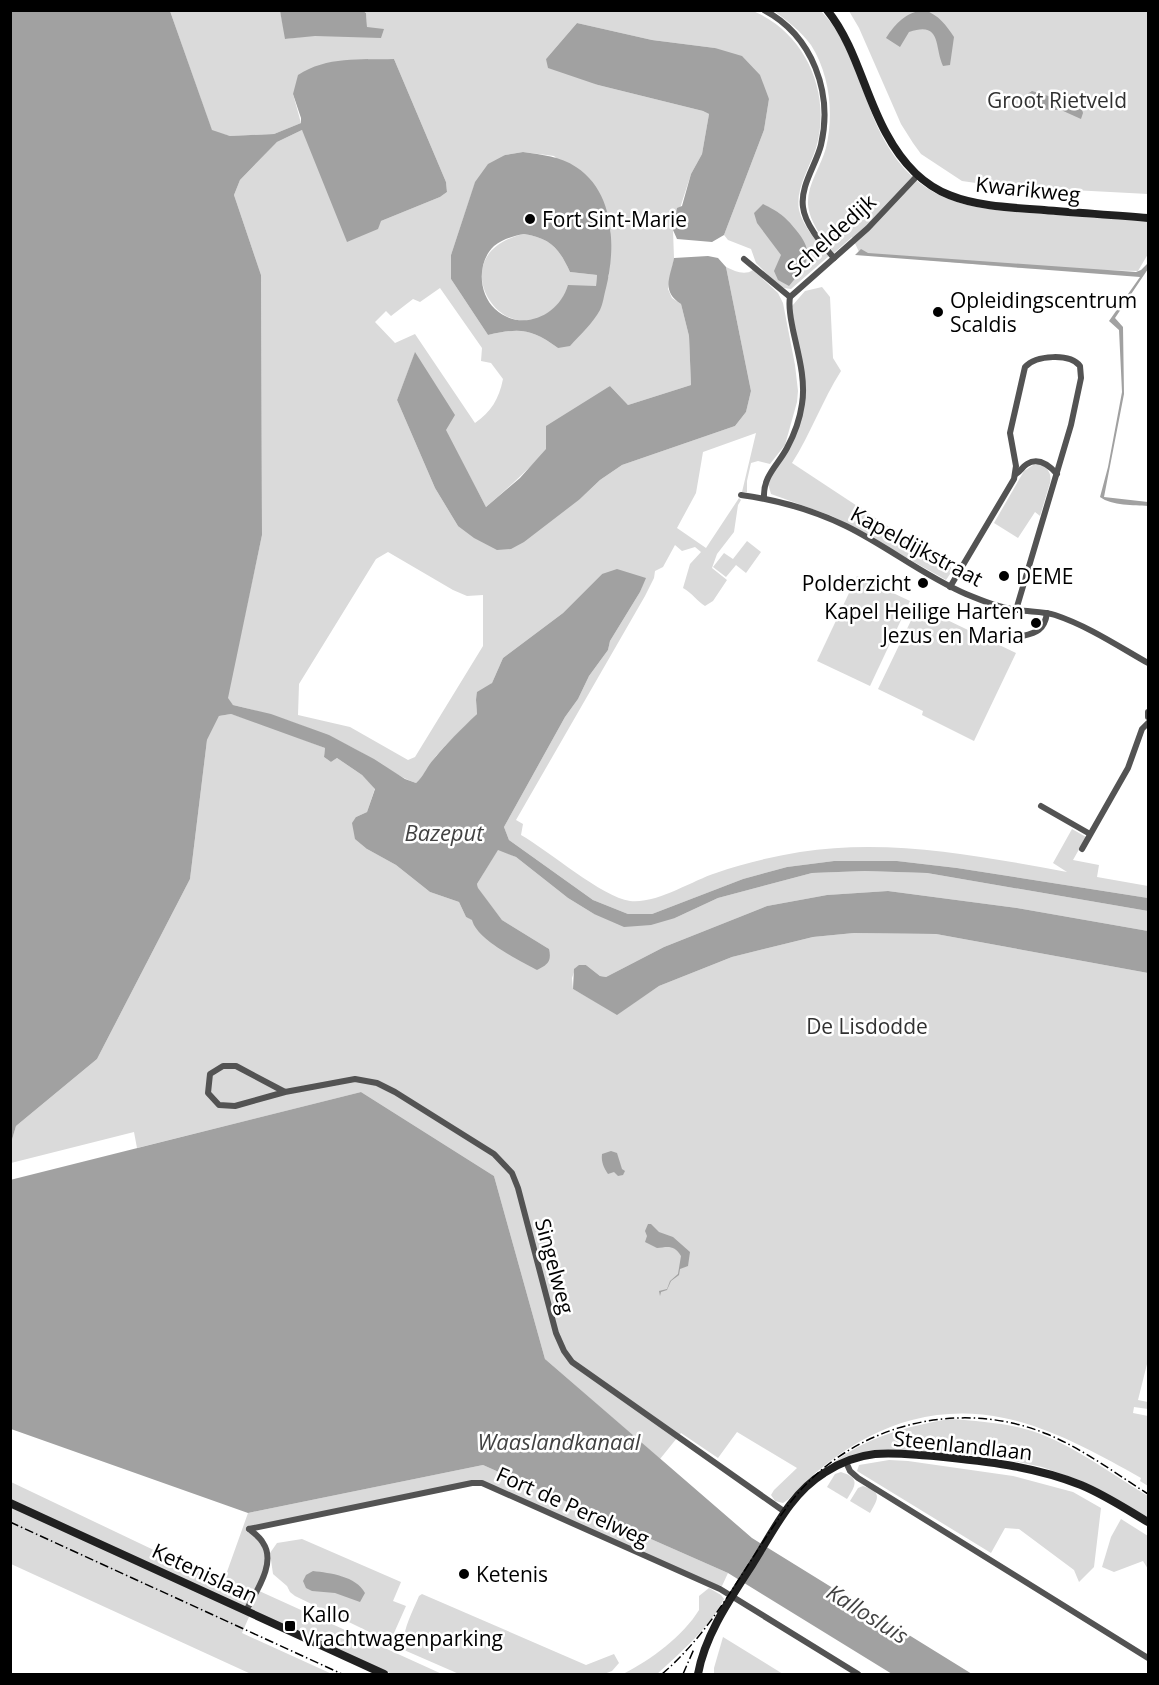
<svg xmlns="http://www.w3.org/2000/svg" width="1159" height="1685" viewBox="0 0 1159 1685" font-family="'Open Sans',sans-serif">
	<rect width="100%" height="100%" fill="#fff"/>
	<g fill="#dadada" fill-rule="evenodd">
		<path d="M 363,10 L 753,11 C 806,33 832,94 816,148 C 810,167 795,189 799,210 C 803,227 818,243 829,256 L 791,289 L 784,288 L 775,282 L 756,263 L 751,249 L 728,240 L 724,235 L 764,130 L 769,99 L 715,48 L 652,40 L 577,23 L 546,59 L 598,85 L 703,111 L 709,114 L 702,154 L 691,174 L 673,230 L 674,258 L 668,289 L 672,298 L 681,304 L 689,336 L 691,385 L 628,405 L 610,386 C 569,427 530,470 486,507 L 445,430 L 415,353 L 397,400 L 435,488 L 458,526 L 580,499 L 600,480 L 622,465 L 735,426 L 746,412 L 751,391 L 726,267 C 735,271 744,276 753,270 L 778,293 L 783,303 L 795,365 L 798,391 L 797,402 L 785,445 L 770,464 L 758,461 L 751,463 L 747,481 L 747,492 L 742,492 L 756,433 L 703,452 L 696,493 L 677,528 L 706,548 L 739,498 L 741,500 L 738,505 L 734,532 L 717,554 L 712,568 L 727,580 L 713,601 L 705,606 C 697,601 692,593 683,588 L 690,564 L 701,552 L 695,547 L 682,551 L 675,545 L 663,567 L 655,571 L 654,578 L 645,596 L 516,820 L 523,824 L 521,835 C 549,851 602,897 630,901 C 657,904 691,881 716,873 C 743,863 772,857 800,852 C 890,838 979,856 1067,872 L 1053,863 L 1072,829 L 1086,837 L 1073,860 L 1099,865 L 1097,877 L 1148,886 L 1148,898 L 957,868 L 897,861 L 834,861 L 787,867 L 743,879 L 652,914 L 628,914 L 593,900 L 509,840 L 504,827 L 565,717 L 578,699 L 589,676 L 608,650 L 610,641 L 640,592 L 645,578 L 602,574 L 563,613 L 503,658 L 492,683 L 476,700 L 477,714 C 463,728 449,741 436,756 C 429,765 425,775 416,783 C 394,775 375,760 355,749 C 316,729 276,715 233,705 L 227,698 L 262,535 L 261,275 L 234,195 L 240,180 L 277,142 L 302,130 L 381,221 L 440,197 L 447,192 L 446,182 L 394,59 L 293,94 L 301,123 L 274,134 L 230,136 L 212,131 L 170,11 L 280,11 L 286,39 L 367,27 L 366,13 ZM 523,152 L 554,156 L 605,207 L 611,231 L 609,276 L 558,348 C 531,328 519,328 488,335 L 451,279 L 451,255 L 475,183 L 505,155 ZM 440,288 L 482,348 L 481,361 L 491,363 L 503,379 C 499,399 491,412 475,423 L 415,334 L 395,343 L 375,322 L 386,311 L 391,316 L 413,299 L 420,302 ZM 388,552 L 453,590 L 467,596 L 483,595 L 483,646 L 415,757 L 408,760 L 350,727 L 298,715 L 299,684 L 376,559 Z"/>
		<path d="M 774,11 L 821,11 C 853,44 861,94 881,134 C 918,206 971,209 1043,214 C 1078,217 1113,219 1148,221 L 1148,254 L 1138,271 L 1018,268 L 860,254 L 852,237 L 834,253 C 824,240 809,222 808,204 C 807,185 821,166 826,148 C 834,114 830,75 811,45 C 801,31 787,21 774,11 Z"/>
		<path d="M 849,11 L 1148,11 L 1148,194 L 997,186 L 962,181 L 921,154 L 913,143 L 901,124 L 859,28 Z"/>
		<path d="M 524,234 C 550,238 559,248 570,272 L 597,275 L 596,286 L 566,293 C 515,374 430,255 524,234 Z"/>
		<path d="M 822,287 L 830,297 L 833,358 L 841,371 C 822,401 811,433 792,463 L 936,558 L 950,563 L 952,571 L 946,580 L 832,516 L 771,494 L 768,484 L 803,409 L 792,306 L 805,291 Z"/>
		<path d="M 1039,464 C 1048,467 1052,474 1050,483 L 1040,516 L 1035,512 L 1018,538 L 994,523 L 1024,471 L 1033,465 Z"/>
		<path d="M 747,541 L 761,552 L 746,573 L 736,565 L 726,577 L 713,567 L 724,553 L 733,559 Z"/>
		<path d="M 857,576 L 910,601 L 870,686 L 817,661 Z"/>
		<path d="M 918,606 L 1016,653 L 974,741 L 922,715 L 923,711 L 878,689 Z"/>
		<path d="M 231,714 L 268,726 L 325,748 L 324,757 L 331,762 L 337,758 L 362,775 L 375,788 L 367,812 L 356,817 L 367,849 L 396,865 L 430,892 L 459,902 L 466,917 L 549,949 L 502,920 L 478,889 L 477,884 L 498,849 L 516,857 L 568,898 L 594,914 L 675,918 L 718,898 L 812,873 L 865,871 L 927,873 L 1148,911 L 1148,931 L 1017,908 L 888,891 L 827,895 L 767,906 L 664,947 L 606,977 L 600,976 L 586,965 L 575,969 L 572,978 L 573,989 L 617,1014 L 659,986 L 732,957 L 813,937 L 854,933 L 936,934 L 1148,973 L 1148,1360 L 1138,1400 L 1148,1402 L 1148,1409 L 1134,1407 L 1133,1413 L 1148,1416 L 1148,1486 L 1140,1481 L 1141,1478 C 1098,1454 1052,1428 1004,1418 C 919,1400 845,1438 789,1499 L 783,1503 L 775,1501 L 771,1495 L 774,1490 L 797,1468 L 737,1432 L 718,1458 L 681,1433 L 660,1459 L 545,1359 L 494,1176 L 361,1092 L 137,1148 L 134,1132 L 11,1163 L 11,1143 L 16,1126 L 97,1059 L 190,879 L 207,740 L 219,716 Z"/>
		<path d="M 950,1419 C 978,1421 1006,1423 1032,1431 C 1074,1445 1111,1474 1148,1496 L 1148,1517 L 1082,1481 L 1042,1467 L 990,1456 L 880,1450 L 862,1453 L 832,1464 C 866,1437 908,1426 950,1419 Z"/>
		<path d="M 889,1460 L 908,1461 L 1013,1476 L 1073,1492 L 1101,1508 L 1094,1567 L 1079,1582 L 1074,1570 L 1019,1529 L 1005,1528 L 991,1553 L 857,1471 L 859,1465 Z"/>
		<path d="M 483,1465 L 728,1573 L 722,1586 L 709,1583 L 482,1483 L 250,1529 L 259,1537 L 267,1559 L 257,1590 L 442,1674 L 392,1674 L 252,1610 L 242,1633 L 332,1674 L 251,1674 L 11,1564 L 11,1482 L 223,1583 L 248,1513 Z"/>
		<path d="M 841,1472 C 860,1478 856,1485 847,1499 L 827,1487 L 835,1474 Z"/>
		<path d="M 863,1486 C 883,1492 878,1499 870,1513 L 850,1501 L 858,1488 Z"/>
		<path d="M 1121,1519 L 1148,1536 L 1148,1569 L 1143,1561 L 1114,1572 L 1102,1567 L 1111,1537 Z"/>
		<path d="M 302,1539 L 401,1582 L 393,1601 L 406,1606 L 390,1642 L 295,1596 L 290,1592 L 287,1586 L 273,1574 L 270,1553 L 277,1543 Z"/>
		<path d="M 709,1588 L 721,1595 L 724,1599 C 711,1626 679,1654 657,1674 L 623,1674 C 651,1660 683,1636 699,1610 L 699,1596 Z"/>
		<path d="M 422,1594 L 586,1665 L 614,1654 L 619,1663 L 612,1671 L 604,1674 L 459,1674 L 404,1650 C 401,1632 412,1613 419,1596 Z"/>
		<path d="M 723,1637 L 783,1674 L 714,1674 L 714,1668 Z"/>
	</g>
	<g fill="#a1a1a1" fill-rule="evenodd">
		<path d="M 11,10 L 170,11 L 212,130 L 230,136 L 274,134 L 301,123 L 301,118 L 293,94 L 298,75 C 327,56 360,60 394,59 L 446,182 L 447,192 L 440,197 L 381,221 L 378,229 L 347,242 L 302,130 L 277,142 L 240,180 L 234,195 L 261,275 L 262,535 L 228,698 L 233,705 L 271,714 L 329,735 L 374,759 L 405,779 L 416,783 C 424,776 426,768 433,760 C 447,743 461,729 477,714 L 476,700 L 477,692 L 492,683 L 503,658 L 563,613 L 602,574 L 617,569 L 646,578 L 640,592 L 610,641 L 608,650 L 589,676 L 578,699 L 565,717 L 504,827 L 509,840 L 593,900 L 628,914 L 652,914 L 743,879 L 787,867 L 834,861 L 897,861 L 957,868 L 1148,898 L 1148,911 L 927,873 L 865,871 L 812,873 L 718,898 L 675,918 L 651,925 L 624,927 L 594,914 L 568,898 L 516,857 L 498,850 L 477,884 L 478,888 L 502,920 L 549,949 C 552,962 547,965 537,970 C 519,960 477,940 472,920 L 466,917 L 459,902 L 430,892 L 396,865 L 367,849 L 355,839 L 352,823 L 356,817 L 367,812 L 375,789 L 362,775 L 337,758 L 331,762 L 324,757 L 325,748 L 231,714 L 219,716 L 207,740 L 190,879 L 97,1059 L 16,1126 L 11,1143 Z"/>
		<path d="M 924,10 C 939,15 946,25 954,37 L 950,65 L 943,66 C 934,46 942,21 909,32 L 900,47 L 886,38 C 895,24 906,12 924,10 Z"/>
		<path d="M 280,11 L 363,11 L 366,13 L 367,27 L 384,29 L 381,38 L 315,36 L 285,39 Z"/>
		<path d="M 577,23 L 652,40 L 715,48 L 742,56 L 760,75 L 769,99 L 764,130 L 724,235 L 712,242 L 677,239 L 673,230 L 677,208 L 682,206 L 691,174 L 702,154 L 709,114 L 703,111 L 598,85 L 548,68 L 546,59 Z"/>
		<path d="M 1032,91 L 1081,106 L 1083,113 L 1081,119 L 1061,110 L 1031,109 L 1024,103 L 1026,95 Z"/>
		<path d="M 523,152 C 542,155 560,156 576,167 C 615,192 616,248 606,288 C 604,295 603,304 600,310 C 593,323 580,335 570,346 L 558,348 C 531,328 519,328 488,335 L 451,279 L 451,255 L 475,182 L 488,164 L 505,155 ZM 524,234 C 550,238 559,248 570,272 L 597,275 L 596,286 L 568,285 C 559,316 521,333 495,309 C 478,293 477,262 494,246 C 503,239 513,236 524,234 Z"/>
		<path d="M 763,204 C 779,212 785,216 796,230 C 816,254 807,264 789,286 L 778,280 L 774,271 L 781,255 L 757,223 L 754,213 Z"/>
		<path d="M 861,249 L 868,253 L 1136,272 L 1141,270 L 1148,263 L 1148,269 L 1115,318 L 1123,327 L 1124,394 L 1104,497 L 1148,502 L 1148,506 C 1134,505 1112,506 1100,497 L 1108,467 L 1122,392 L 1119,330 L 1109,321 L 1140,277 L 855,255 Z"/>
		<path d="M 708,256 L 718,258 L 726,267 L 751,391 L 746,412 L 735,426 L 622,465 L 600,480 L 580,499 L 524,542 L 511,549 L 497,550 L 474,538 L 458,526 L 435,488 L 397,400 L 415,352 L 455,415 L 446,430 L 486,507 L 520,478 L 546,449 L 546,426 L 610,386 L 628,405 L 691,385 L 689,336 L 681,304 C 661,291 670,278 674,258 Z"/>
		<path d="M 888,891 L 1017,908 L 1148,931 L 1148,973 L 936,934 L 854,933 L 813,937 L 732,957 L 659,986 L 617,1015 L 573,989 L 574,969 L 579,965 L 586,965 L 600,976 L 606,977 L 664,947 L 767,906 L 827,895 Z"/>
		<path d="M 361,1092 L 494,1176 L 545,1359 L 752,1538 L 972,1674 L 892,1674 L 728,1573 L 483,1465 L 248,1513 L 11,1429 L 10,1180 Z"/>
		<path d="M 611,1151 L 617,1153 L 622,1169 L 625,1171 L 623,1175 L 618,1176 L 614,1172 L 608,1174 C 604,1168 601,1162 602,1154 Z"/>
		<path d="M 648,1224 L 651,1224 L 659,1232 L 673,1237 L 690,1252 L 688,1266 L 680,1269 L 679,1275 L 671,1281 L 667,1290 L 661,1292 L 660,1296 L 659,1291 L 667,1289 L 670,1281 L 678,1274 L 681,1256 C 674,1244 667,1247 657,1248 L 645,1242 L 647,1236 L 645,1231 Z"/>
		<path d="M 313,1571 C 330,1573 356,1576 365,1593 L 360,1602 L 335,1593 L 312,1591 L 306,1588 L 303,1581 L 306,1575 Z"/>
	</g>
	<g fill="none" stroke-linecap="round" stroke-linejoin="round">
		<g stroke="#535353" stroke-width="6">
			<path d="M 764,10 C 813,36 833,93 821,145 C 816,165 800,186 803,207 C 805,225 823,245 834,258"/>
			<path d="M 744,259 L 790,297"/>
			<path d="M 1016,474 C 1021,471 1022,467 1027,464 C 1038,457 1049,465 1057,474"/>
			<path d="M 741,495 C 778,500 813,510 846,526 C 887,546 924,576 966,594 C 983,601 1000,608 1018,610 C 1030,612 1043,611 1055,615 C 1088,626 1118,646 1148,663"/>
			<path d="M 764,497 C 763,476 778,465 787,448 C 794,435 800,418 802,404 C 806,380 798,353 793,330 C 791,319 788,308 790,297 L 868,228 L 917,176"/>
			<path d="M 950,587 L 1014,479 L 1016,466 L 1010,433 L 1025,367 C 1036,355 1070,353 1080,366 L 1081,378 L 1071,425 L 1016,610"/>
			<path d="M 1015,638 C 1032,633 1044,634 1047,613"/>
			<path d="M 1148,712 L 1148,717"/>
			<path d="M 1041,806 L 1090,834"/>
			<path d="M 1082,849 L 1128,768 L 1142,729 L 1148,723"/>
			<path d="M 285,1092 L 235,1106 L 219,1105 L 208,1093 L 210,1074 L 223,1066 L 236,1066 L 285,1092 L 355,1079 L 377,1083 L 395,1092 L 494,1154 L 512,1173 L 518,1188 L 556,1333 L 564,1351 L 572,1362 L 785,1512"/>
			<path d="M 846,1462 L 850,1471 L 858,1478 L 1148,1658"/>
			<path d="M 249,1529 L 472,1483 L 482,1483 L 720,1589 L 858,1674"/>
			<path d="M 246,1611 C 255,1593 277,1563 263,1543 C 260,1537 254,1533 249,1529"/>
		</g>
		<g stroke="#202020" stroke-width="8">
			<path d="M 827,10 C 856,46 864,93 886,133 C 924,204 972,205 1044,210 C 1079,213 1114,215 1148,218"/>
			<path d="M 10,1503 L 384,1674"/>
			<path d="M 698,1674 C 705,1635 730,1599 752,1565 C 773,1532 790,1494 824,1473 C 839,1463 857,1456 875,1454 C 895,1452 914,1455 934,1456 C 984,1461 1034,1466 1081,1485 C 1105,1495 1126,1509 1148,1522"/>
		</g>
		<g stroke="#000" stroke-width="1.5" stroke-dasharray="9 3 1.5 3" stroke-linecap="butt">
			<path d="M 10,1522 L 342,1674"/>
			<path d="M 662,1674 C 716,1628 745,1564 787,1507 C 845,1427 955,1396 1047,1434 C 1083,1449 1115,1473 1148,1494"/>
			<path d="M 683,1674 L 694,1649"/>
		</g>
	</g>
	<g fill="#000" stroke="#fff" stroke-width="2">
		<circle cx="530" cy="219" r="6"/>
		<circle cx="938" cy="312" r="6"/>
		<circle cx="1004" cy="576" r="6"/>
		<circle cx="923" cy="583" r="6"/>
		<circle cx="1036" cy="623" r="6"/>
		<circle cx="464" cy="1574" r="6"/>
		<rect x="284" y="1620" width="12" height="12" rx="3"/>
	</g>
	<g text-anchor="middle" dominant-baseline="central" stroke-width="5" stroke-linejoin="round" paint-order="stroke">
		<g font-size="21" fill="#313131" stroke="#fff">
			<text x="1057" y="100">Groot Rietveld</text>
			<text x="867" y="1026">De Lisdodde</text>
		</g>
		<g font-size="21" fill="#000" stroke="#fff">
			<text transform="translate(1028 189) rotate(6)">Kwarikweg</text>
			<text transform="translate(831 235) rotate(-42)">Scheldedijk</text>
			<text transform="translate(917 546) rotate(28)">Kapeldijkstraat</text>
			<text transform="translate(555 1266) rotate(75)">Singelweg</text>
			<text transform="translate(963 1445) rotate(6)">Steenlandlaan</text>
			<text transform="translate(573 1506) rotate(24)">Fort de Perelweg</text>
			<text transform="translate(205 1573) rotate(25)">Ketenislaan</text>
		</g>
		<g font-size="21" fill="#000" stroke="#fff" text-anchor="start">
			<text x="542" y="219">Fort Sint-Marie</text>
			<text x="950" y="300">Opleidingscentrum<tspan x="950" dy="24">Scaldis</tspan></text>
			<text x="1016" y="576">DEME</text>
			<text x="911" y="583" text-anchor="end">Polderzicht</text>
			<text x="1024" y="611" text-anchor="end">Kapel Heilige Harten<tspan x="1024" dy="24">Jezus en Maria</tspan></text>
			<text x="476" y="1574">Ketenis</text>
			<text x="302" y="1614">Kallo<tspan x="302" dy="24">Vrachtwagenparking</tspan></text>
		</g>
		<g font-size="22" font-style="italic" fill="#424242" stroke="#fff">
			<text x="444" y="832">Bazeput</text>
			<text x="559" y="1441">Waaslandkanaal</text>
			<text transform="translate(868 1613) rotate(32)">Kallosluis</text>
		</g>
	</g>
	<rect width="1159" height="1685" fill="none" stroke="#000000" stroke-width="24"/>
</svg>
